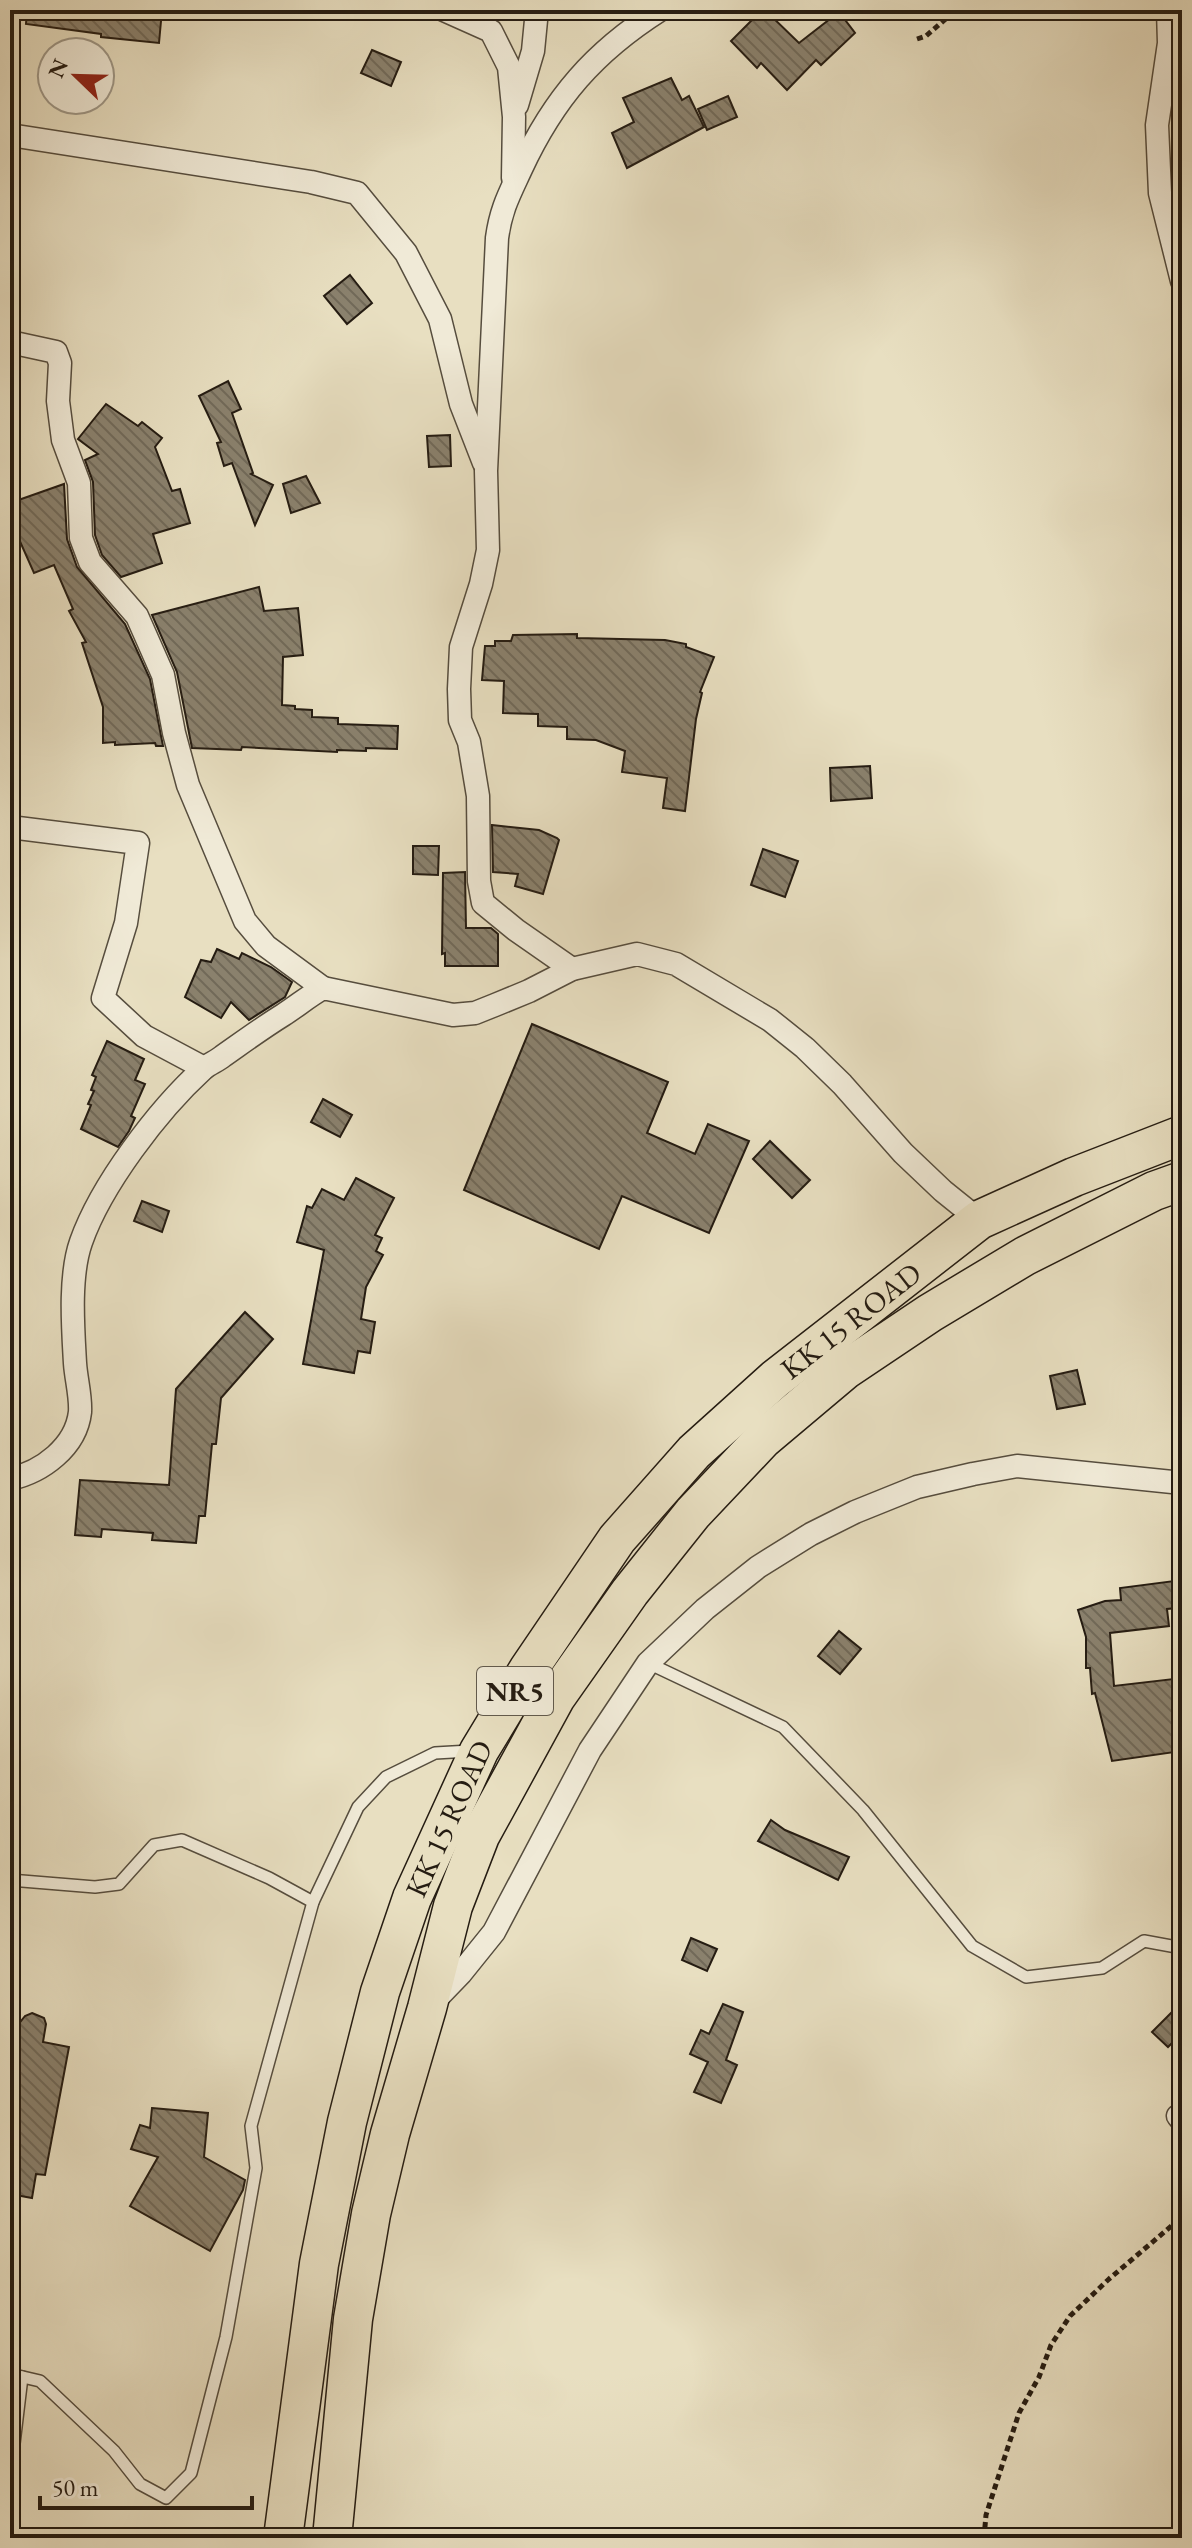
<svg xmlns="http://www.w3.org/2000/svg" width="1192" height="2548" viewBox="0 0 1192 2548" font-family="'EB Garamond',serif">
	<defs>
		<pattern id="building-back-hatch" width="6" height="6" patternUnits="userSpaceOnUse" patternTransform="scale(2)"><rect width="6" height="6" fill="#8a816d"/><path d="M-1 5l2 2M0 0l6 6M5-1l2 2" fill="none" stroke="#716958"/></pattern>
	</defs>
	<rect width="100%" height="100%" fill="#e8dfc1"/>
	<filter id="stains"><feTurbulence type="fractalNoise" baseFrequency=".0025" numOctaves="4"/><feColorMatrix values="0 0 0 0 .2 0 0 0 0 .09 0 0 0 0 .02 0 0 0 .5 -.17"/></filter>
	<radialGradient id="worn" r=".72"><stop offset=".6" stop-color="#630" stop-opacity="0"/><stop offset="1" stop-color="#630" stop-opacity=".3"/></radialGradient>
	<g fill="url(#building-back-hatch)" stroke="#251c12" stroke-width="2">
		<path d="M 27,10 L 162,10 L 159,43 L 101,37 L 101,34 L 26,24 Z"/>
		<path d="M 762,10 L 765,10 L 799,43 L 839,12 L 855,33 L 821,65 L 816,60 L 787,90 L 761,63 L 757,68 L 731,41 Z"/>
		<path d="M 372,50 L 401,62 L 391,86 L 361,73 Z"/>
		<path d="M 671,78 L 682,100 L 689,96 L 704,127 L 627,168 L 612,133 L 634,122 L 623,98 Z"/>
		<path d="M 728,96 L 737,117 L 707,130 L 698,109 Z"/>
		<path d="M 350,275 L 372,303 L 347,324 L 324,296 Z"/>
		<path d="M 228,381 L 241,409 L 232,413 L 253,473 L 251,474 L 273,485 L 255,525 L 232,463 L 224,466 L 217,443 L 221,442 L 199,396 Z"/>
		<path d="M 106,404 L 138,426 L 142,422 L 162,438 L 155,447 L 172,491 L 180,489 L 190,523 L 153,534 L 162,563 L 121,577 L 102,555 L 95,535 L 93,482 L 85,460 L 98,454 L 78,439 Z"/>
		<path d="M 450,435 L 451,466 L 429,467 L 427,436 Z"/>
		<path d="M 306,476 L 320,503 L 291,513 L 283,484 Z"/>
		<path d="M 64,484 L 67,539 L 77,567 L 125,624 L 150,679 L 163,746 L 156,746 L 155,743 L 115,745 L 115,742 L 103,743 L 103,707 L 82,643 L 86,642 L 69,611 L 73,609 L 54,565 L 34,573 L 10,519 L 10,503 Z"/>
		<path d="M 259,587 L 264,611 L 298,608 L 303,655 L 283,657 L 282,705 L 295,706 L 295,709 L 312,710 L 312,717 L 338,718 L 338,724 L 398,726 L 397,749 L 366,748 L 366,751 L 337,750 L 337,752 L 242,747 L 241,750 L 192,748 L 177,672 L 152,615 Z"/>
		<path d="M 577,634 L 577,638 L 665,640 L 686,644 L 686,647 L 714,657 L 700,692 L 702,693 L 696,719 L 685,811 L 663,808 L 667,778 L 622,772 L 625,751 L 596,740 L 567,739 L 567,727 L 538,726 L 538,714 L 503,713 L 504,681 L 482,680 L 485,646 L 495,646 L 495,641 L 511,641 L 513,635 Z"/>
		<path d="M 870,766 L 872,798 L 831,801 L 830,768 Z"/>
		<path d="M 492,825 L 539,830 L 557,838 L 559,840 L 543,894 L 515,886 L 518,874 L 493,872 Z"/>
		<path d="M 413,846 L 439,846 L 438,875 L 413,874 Z"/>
		<path d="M 763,849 L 798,861 L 785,897 L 751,885 Z"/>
		<path d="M 465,872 L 466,928 L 491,928 L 498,934 L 498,966 L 445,966 L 445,953 L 442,954 L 443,873 Z"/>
		<path d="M 217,949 L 239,959 L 242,953 L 271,967 L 292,982 L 285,997 L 249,1020 L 231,1002 L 221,1018 L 185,997 L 201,960 L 211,962 Z"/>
		<path d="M 532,1024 L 668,1082 L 647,1133 L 695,1154 L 708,1124 L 749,1141 L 709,1233 L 622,1196 L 599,1249 L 464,1190 Z"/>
		<path d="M 107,1041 L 144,1059 L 135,1080 L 145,1084 L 131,1116 L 135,1118 L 129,1131 L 118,1147 L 81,1129 L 91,1105 L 88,1104 L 94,1091 L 91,1090 L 96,1077 L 92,1075 Z"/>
		<path d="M 323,1099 L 352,1115 L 340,1137 L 311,1122 Z"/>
		<path d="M 770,1141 L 810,1180 L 792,1198 L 753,1159 Z"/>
		<path d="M 356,1178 L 394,1198 L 375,1235 L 382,1238 L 376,1251 L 383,1255 L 366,1287 L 361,1319 L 375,1322 L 370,1353 L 358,1351 L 354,1373 L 303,1364 L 324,1250 L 297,1242 L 307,1206 L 312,1208 L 322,1189 L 344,1200 Z"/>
		<path d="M 142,1201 L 169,1211 L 162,1232 L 134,1221 Z"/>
		<path d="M 245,1312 L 273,1339 L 221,1398 L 216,1444 L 212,1444 L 205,1516 L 199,1516 L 196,1543 L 152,1540 L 153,1533 L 102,1529 L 101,1537 L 75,1535 L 80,1480 L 169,1485 L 176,1389 Z"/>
		<path d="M 1077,1370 L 1085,1404 L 1057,1409 L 1050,1376 Z"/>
		<path d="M 1174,1581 L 1177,1608 L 1167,1609 L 1169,1626 L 1110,1633 L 1114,1686 L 1182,1678 L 1182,1751 L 1112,1761 L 1095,1693 L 1092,1694 L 1090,1668 L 1086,1668 L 1086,1637 L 1078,1610 L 1105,1601 L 1121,1600 L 1120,1588 Z"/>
		<path d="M 839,1631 L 861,1649 L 840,1674 L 818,1656 Z"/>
		<path d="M 771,1820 L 785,1830 L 849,1857 L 838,1880 L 758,1841 Z"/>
		<path d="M 691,1938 L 717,1949 L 707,1971 L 682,1960 Z"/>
		<path d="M 1182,2002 L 1182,2033 L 1168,2047 L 1152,2032 Z"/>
		<path d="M 723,2004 L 743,2012 L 726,2060 L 737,2065 L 721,2103 L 694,2092 L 708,2062 L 690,2054 L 701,2030 L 709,2034 Z"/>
		<path d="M 32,2013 L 44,2018 L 46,2024 L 43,2042 L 69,2047 L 45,2175 L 36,2174 L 32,2198 L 10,2194 L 10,2035 L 25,2016 Z"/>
		<path d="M 152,2108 L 208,2113 L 204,2157 L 245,2180 L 243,2190 L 210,2251 L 130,2206 L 158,2157 L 131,2149 L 140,2125 L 150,2128 Z"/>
	</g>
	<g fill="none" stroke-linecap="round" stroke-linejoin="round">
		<g stroke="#564d3e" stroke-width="14">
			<g id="service">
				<path d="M 648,1663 L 783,1727 L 863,1810 L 972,1946 L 1026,1977 L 1102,1968 L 1144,1941 L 1182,1948"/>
				<path d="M 10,1880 L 95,1887 L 119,1884 L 154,1845 L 182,1840 L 269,1878 L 313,1902"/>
				<path d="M 10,2374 L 40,2381 L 114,2451 L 140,2484 L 166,2498 L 191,2473 L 226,2337 L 256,2168 L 251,2126 L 313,1902 L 358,1807 L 386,1777 L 435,1753 L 470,1751"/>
				<path d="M 10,2477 L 22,2377"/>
			</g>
		</g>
		<g stroke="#564d3e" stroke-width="25">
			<g id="minor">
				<path d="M 444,10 L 491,31 L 509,67 L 514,117 L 513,178"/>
				<path d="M 1168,10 L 1169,43 L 1157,125 L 1160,193 L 1182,281"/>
				<path d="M 517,105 L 533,51 L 537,10"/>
				<path d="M 10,135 L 311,182 L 357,193 L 406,253 L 440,319 L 461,404 L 484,463"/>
				<path d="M 10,342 L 56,352 L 60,363 L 58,401 L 63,440 L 79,483 L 81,538 L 90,562 L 137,616 L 163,675 L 174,733 L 188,785 L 245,921 L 266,946 L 323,988"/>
				<path d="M 10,827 L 138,843 L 126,923 L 103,998 L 144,1036 L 204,1068"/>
				<path d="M 572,969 L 516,930 L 483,903 L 479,881 L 478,796 L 469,742 L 460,720 L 459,689 L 461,647 L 481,584 L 488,550 L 486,471 L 497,238 C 501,209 509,195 521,169 C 554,98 594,52 660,10"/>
				<path d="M 10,1479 C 42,1472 76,1447 80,1412 C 81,1396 76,1379 75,1363 C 73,1328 69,1276 81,1242 C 101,1185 158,1110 203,1069 C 209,1064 217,1061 223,1056 C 243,1042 262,1028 283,1015 C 297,1006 309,996 323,988 L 453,1015 L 475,1013 L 495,1005 L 529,991 L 572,969 L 637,954 L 676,964 L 770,1020 L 805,1048 L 842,1084 L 903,1153 L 943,1191 L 979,1220"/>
				<path d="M 434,2001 L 461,1973 L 494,1932 L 590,1750 L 648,1663 L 705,1609 L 758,1567 L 811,1534 L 855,1512 L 917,1487 L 973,1474 L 1017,1466 L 1182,1483"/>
				<path d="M 1178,2116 L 1182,2121"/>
			</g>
		</g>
		<g stroke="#251c12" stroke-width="41">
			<g id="trunk">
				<path id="s1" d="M 283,2538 L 319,2264 L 347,2122 L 380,1992 L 412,1898 L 479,1751 L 528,1670 L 617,1539 L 694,1452 L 775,1379 L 979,1220 L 1074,1177 L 1182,1135"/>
				<path d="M 332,2538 L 353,2319 L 371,2214 L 390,2134 L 427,2008 L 453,1906 L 480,1836 L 556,1697 L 630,1592 L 693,1513 L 763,1439 L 845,1370 L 930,1313 L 1025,1256 L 1154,1191 L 1182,1181"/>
			</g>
		</g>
		<g stroke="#251c12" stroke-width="5" stroke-dasharray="6 4" stroke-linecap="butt">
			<path d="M 917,39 L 926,36 L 956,10"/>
			<path d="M 984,2538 L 986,2515 L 1019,2413 L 1039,2377 L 1051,2345 L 1070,2316 L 1109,2279 L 1182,2217"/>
		</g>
		<use href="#service" stroke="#f0ead7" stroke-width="11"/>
		<use href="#minor" stroke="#f0ead7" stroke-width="22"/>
		<use href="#trunk" stroke="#e8dfc1" stroke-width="38"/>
	</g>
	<g text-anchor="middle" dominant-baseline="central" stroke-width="8" stroke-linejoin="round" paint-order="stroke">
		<rect fill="#f0ead7" stroke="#625a4d" stroke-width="2" x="477" y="1667" width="76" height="48" rx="6"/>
		<g font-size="28" font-weight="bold" fill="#251c12">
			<text x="515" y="1691">NR5</text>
		</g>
		<g font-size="30" fill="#251c12" stroke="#f0ead7">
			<text stroke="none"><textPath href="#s1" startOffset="1390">KK 15 ROAD</textPath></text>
			<text stroke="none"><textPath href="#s1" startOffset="742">KK 15 ROAD</textPath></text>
		</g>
	</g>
	<rect width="1192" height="2548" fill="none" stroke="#e8dfc1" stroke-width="40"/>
	<rect x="12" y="12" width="1168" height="2524" fill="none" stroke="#251c12" stroke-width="4"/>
	<rect x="20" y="20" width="1152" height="2508" fill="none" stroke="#251c12" stroke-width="2"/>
	<g transform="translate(76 76) rotate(293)"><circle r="38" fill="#f0ead7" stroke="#9f9888" stroke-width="2"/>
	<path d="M0-6L14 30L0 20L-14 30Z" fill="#8f2418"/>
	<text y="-12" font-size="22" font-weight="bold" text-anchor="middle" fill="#251c12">N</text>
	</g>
	<path d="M40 2496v12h212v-12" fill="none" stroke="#251c12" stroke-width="4"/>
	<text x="52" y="2496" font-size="24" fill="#251c12" stroke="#f0ead7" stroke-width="6" paint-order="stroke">50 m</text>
	<rect width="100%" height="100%" filter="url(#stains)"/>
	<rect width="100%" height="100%" fill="url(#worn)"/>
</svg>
